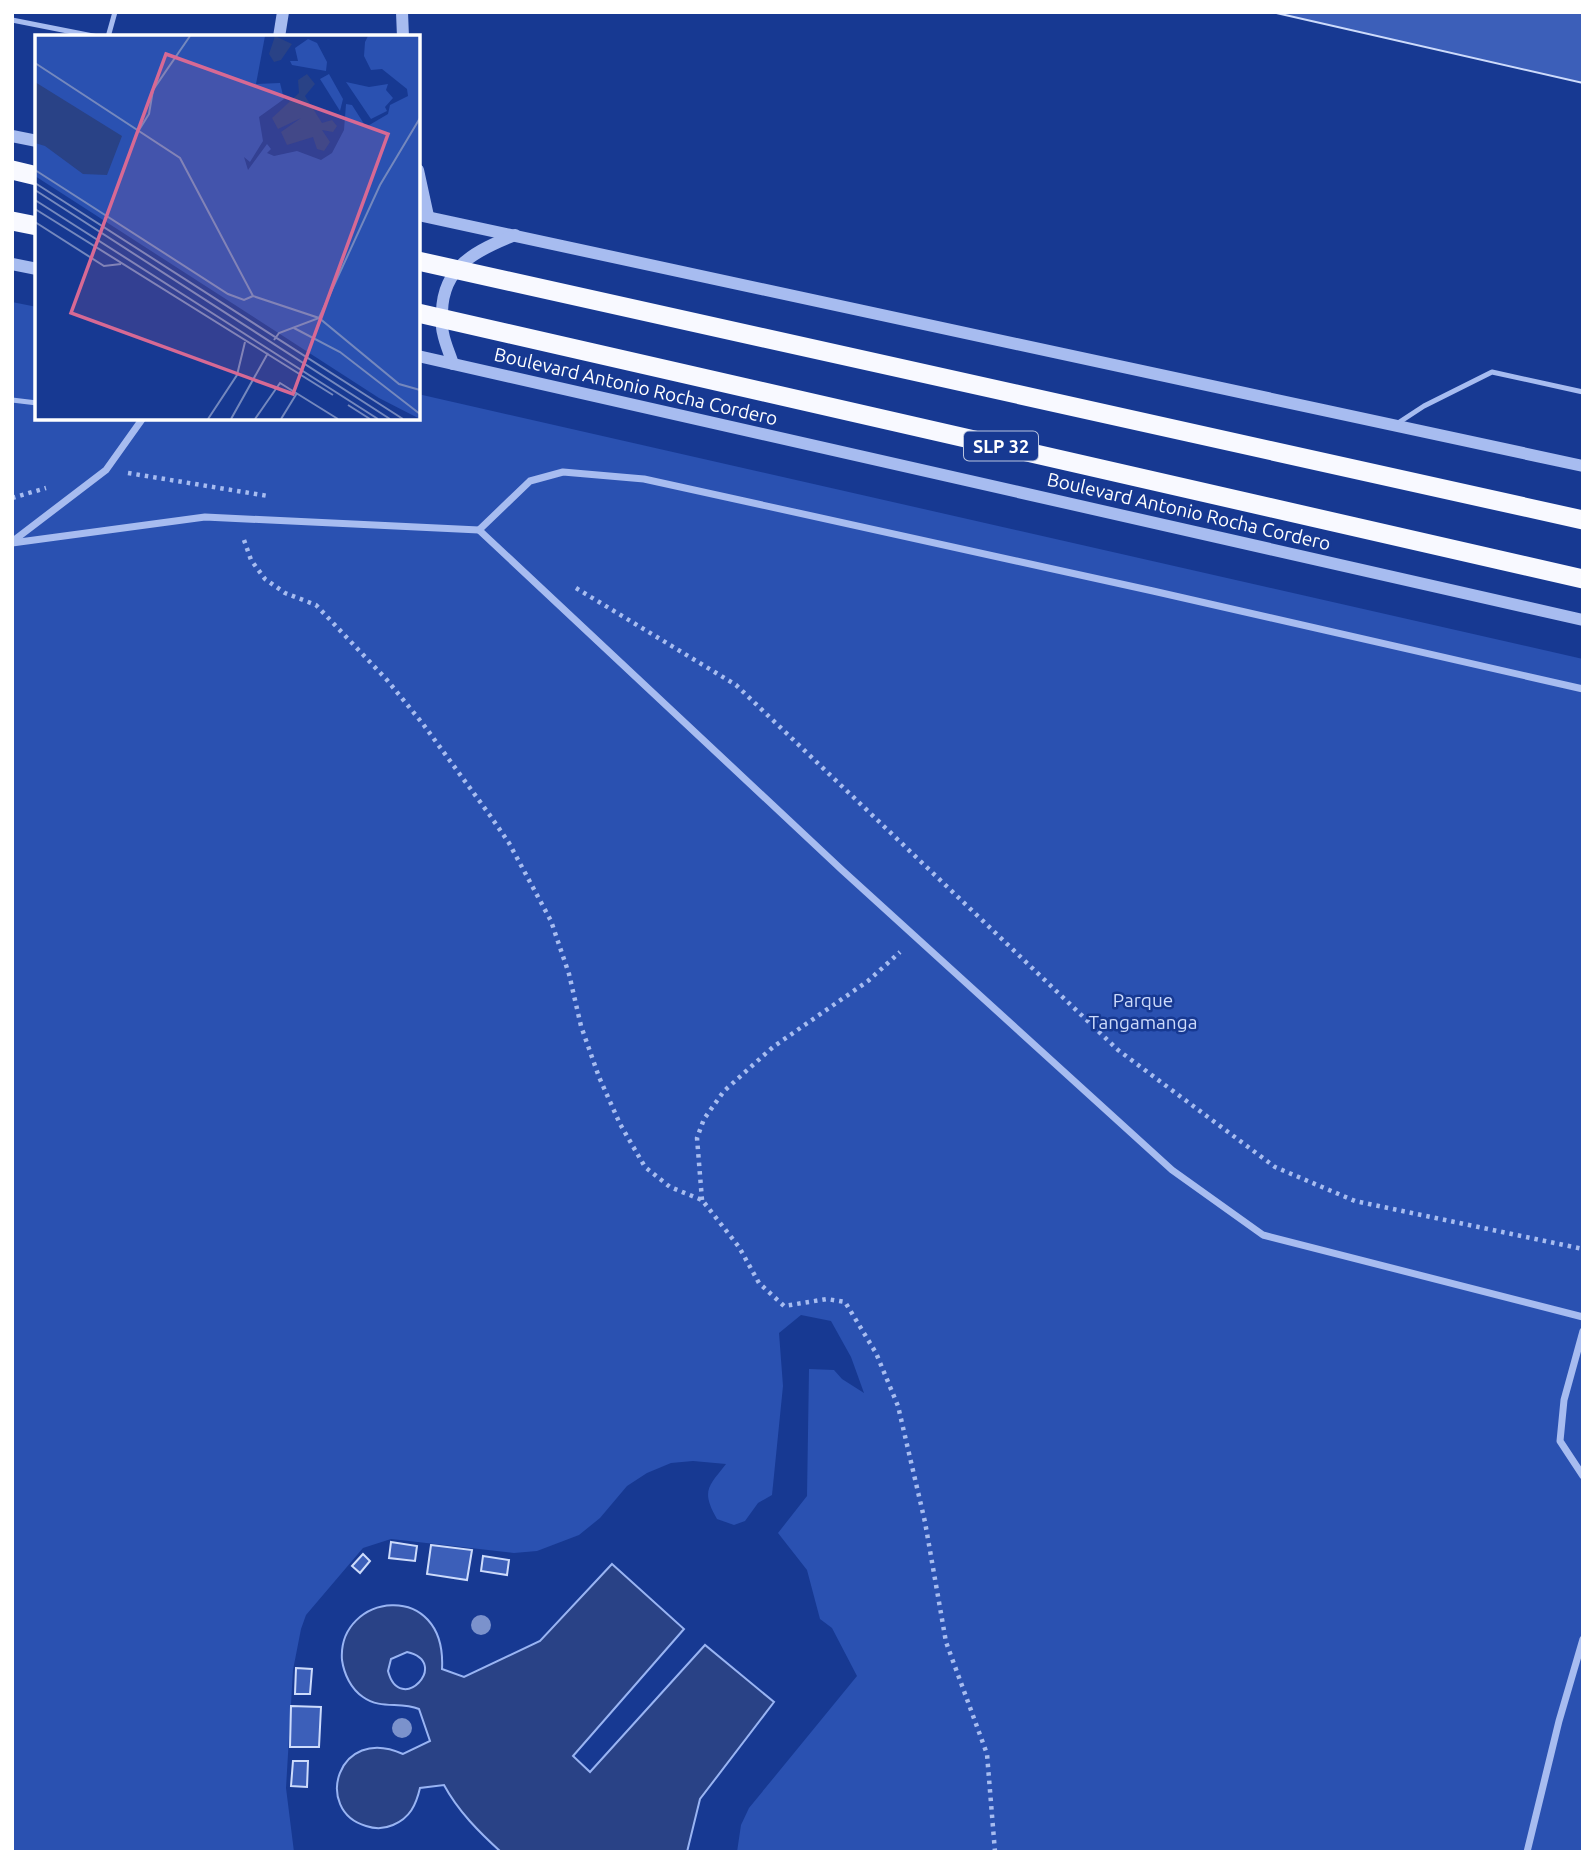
<svg xmlns="http://www.w3.org/2000/svg" width="1595" height="1864" viewBox="0 0 1595 1864" font-family="Ubuntu,sans-serif">
	<rect width="100%" height="100%" fill="#173992"/>
	<path fill="#2a51b1" d="M 12,302 L 37,307 L 37,418 L 418,418 L 418,394 L 1583,659 L 1583,1852 L 737,1852 L 741,1825 L 749,1808 L 857,1676 L 832,1628 L 820,1619 L 807,1570 L 778,1533 L 807,1496 L 809,1369 L 834,1370 L 842,1379 L 864,1393 L 851,1357 L 831,1321 L 801,1315 L 779,1333 L 783,1386 L 772,1495 L 758,1503 L 745,1521 L 734,1525 L 717,1519 C 701,1491 708,1487 726,1464 L 693,1461 L 671,1463 L 647,1473 L 627,1486 L 600,1518 L 579,1535 L 537,1551 L 514,1553 L 391,1539 L 363,1548 L 306,1615 L 301,1629 L 293,1670 L 286,1788 L 294,1852 L 12,1852 Z"/>
	<path fill="#294286" stroke="#99b4f3" stroke-width="2" fill-rule="evenodd" d="M 612,1564 L 684,1629 L 573,1756 L 590,1772 L 705,1645 L 774,1702 L 700,1799 L 687,1852 L 501,1852 C 479,1832 458,1811 444,1785 L 420,1788 C 416,1805 410,1818 393,1825 C 384,1829 375,1829 366,1826 C 313,1811 337,1724 403,1754 L 430,1741 L 419,1709 C 400,1701 381,1710 363,1697 C 351,1689 344,1674 342,1660 C 337,1593 447,1578 442,1669 L 464,1677 L 540,1641 ZM 407,1652 C 452,1662 400,1717 388,1671 L 391,1659 Z"/>
	<g fill="#3c5fb9" stroke="#cddbfb" stroke-width="2">
		<path d="M 1272,12 L 1583,12 L 1583,83 Z"/>
		<path d="M 391,1542 L 417,1546 L 415,1561 L 389,1558 Z"/>
		<path d="M 431,1545 L 472,1550 L 467,1580 L 427,1574 Z"/>
		<path d="M 363,1554 L 370,1561 L 360,1573 L 352,1566 Z"/>
		<path d="M 483,1556 L 509,1560 L 507,1575 L 481,1571 Z"/>
		<path d="M 296,1668 L 312,1669 L 310,1694 L 295,1694 Z"/>
		<path d="M 291,1706 L 321,1707 L 319,1747 L 290,1747 Z"/>
		<path d="M 293,1761 L 308,1761 L 307,1787 L 291,1786 Z"/>
	</g>
	<g fill="none" stroke-linecap="round" stroke-linejoin="round">
		<g stroke="#a7bcf0" stroke-width="4.5" stroke-dasharray="3.5 5" stroke-linecap="butt">
			<path d="M 128,473 L 268,496"/>
			<path d="M 12,498 L 46,488"/>
			<path d="M 244,540 L 251,560 L 265,579 L 285,593 L 316,605 L 387,680 L 423,724 L 489,814 L 509,843 L 551,921 L 569,974 L 581,1026 L 599,1077 L 620,1124 L 645,1167 L 670,1187 L 702,1200 L 739,1247 L 759,1283 L 784,1306 L 827,1299 L 845,1302 L 876,1353 L 898,1406 L 925,1522 L 946,1642 L 987,1754 L 995,1852"/>
			<path d="M 576,588 L 736,685 L 1118,1050 L 1275,1167 L 1355,1201 L 1583,1249"/>
			<path d="M 702,1200 L 697,1138 L 704,1119 L 724,1091 L 773,1047 L 868,981 L 900,952"/>
		</g>
		<g stroke="#a7bcf0" stroke-width="5">
			<path d="M 12,20 L 98,37"/>
			<path d="M 108,37 L 115,12"/>
			<path d="M 12,400 L 37,403"/>
			<path d="M 1398,423 L 1424,406 L 1492,372 L 1583,392"/>
		</g>
		<g stroke="#a7bcf0" stroke-width="7">
			<path d="M 479,530 L 530,481 L 563,472 L 644,479 L 1153,591 L 1583,689"/>
			<path d="M 13,541 L 106,470 L 143,418"/>
			<path d="M 12,543 L 205,517 L 479,530 L 842,870 L 1172,1170 L 1263,1235 L 1583,1317"/>
			<path d="M 1583,1331 L 1564,1400 L 1560,1441 L 1583,1476"/>
			<path d="M 1527,1852 L 1559,1721 L 1583,1639"/>
		</g>
		<g stroke="#a7bcf0" stroke-width="12">
			<path d="M 402,12 L 403,37"/>
			<path d="M 279,37 L 283,12"/>
			<path d="M 12,136 L 37,141"/>
			<path d="M 418,170 L 428,216"/>
			<path d="M 418,215 L 1583,466"/>
			<path d="M 12,264 L 37,269"/>
			<path d="M 418,356 L 1583,620"/>
			<path d="M 453,364 C 450,354 445,344 443,333 C 441,326 442,319 442,312 C 443,266 477,250 515,235"/>
		</g>
		<g stroke="#f8f9ff" stroke-width="19">
			<path d="M 12,170 L 37,176"/>
			<path d="M 12,221 L 37,226"/>
		</g>
		<g stroke="#f8f9ff" stroke-width="19">
			<path d="M 418,261 L 1583,520"/>
			<path d="M 418,313 L 1583,579"/>
		</g>
	</g>
	<g fill="#7b92cc">
		<circle cx="481" cy="1625" r="10"/>
		<circle cx="402" cy="1728" r="10"/>
	</g>
	<g text-anchor="middle" dominant-baseline="central" stroke-width="5" stroke-linejoin="round" paint-order="stroke">
		<rect fill="#173992" stroke="#b9c4de" stroke-width="2" x="964" y="431.5" width="74" height="29" rx="5"/>
		<g font-size="18" font-weight="bold" fill="#fff">
			<text x="1001" y="446">SLP 32</text>
		</g>
		<g font-size="19" fill="#fff" stroke="#173992">
			<text transform="translate(636 386) rotate(13)">Boulevard Antonio Rocha Cordero</text>
			<text transform="translate(1189 511) rotate(13)">Boulevard Antonio Rocha Cordero</text>
		</g>
		<g font-size="19" fill="#cddbfb" stroke="#173992">
			<text x="1143" y="1000">Parque<tspan x="1143" dy="22">Tangamanga</tspan></text>
		</g>
	</g>
	<g transform="translate(35 35)">
		<rect width="385" height="385" fill="#173992"/>
		<path d="M 0,1 L 230,1 L 221,49 L 245,48 L 249,64 L 224,82 L 228,106 L 215,127 L 209,122 L 213,135 L 232,109 L 236,114 L 232,118 L 239,121 L 262,116 L 286,125 L 297,118 L 309,95 L 311,69 L 317,70 L 331,92 L 353,79 L 355,70 L 373,61 L 372,54 L 347,34 L 336,35 L 329,21 L 330,7 L 333,1 L 385,1 L 385,384 L 344,363 L 0,141 ZM 273,4 L 282,8 L 292,27 L 291,36 L 257,30 L 255,26 L 263,26 L 260,13 ZM 294,39 L 308,64 L 305,76 L 285,44 ZM 311,47 L 334,52 L 353,49 L 351,55 L 358,63 L 350,72 L 352,76 L 336,84 Z" fill="#2a51b1"/>
		<path d="M 240,1 L 257,9 L 246,25 L 239,27 L 234,19 ZM 272,39 L 280,49 L 270,61 L 287,88 L 297,85 L 302,91 L 298,97 L 287,95 L 295,107 L 289,116 L 282,114 L 278,102 L 252,110 L 246,97 L 266,83 L 243,94 L 237,83 L 264,58 L 263,45 ZM 0,47 L 87,101 L 72,140 L 48,139 L 10,111 L 0,108 Z" fill="#294286"/>
		<path fill="none" stroke="#7488be" stroke-width="2" d="M 0,28 L 145,123 L 218,261 L 284,283 L 364,349 L 385,355M 104,95 L 114,79 L 118,55 L 155,1M 0,135 L 193,259 L 209,265 L 218,261M 0,148 L 368,384M 0,155 L 355,384M 0,165 L 343,384M 0,174 L 298,360M 0,187 L 69,231 L 86,229M 259,293 L 305,317 L 385,379M 239,305 L 244,298 L 284,283 L 345,150 L 385,83M 313,370 L 335,384M 173,384 L 202,340 L 210,307M 196,384 L 233,318M 220,384 L 245,348 L 303,384M 246,384 L 262,358"/>
		<path fill="#d76994" fill-opacity="0.15" stroke="#d76994" stroke-width="3.5" d="M 131,19 L 353,99 L 258,359 L 36,278 Z"/>
		<rect width="385" height="385" fill="none" stroke="#fff" stroke-width="3.5"/>
	</g>
	<rect width="1595" height="1864" fill="none" stroke="#ffffff" stroke-width="28"/>
</svg>
